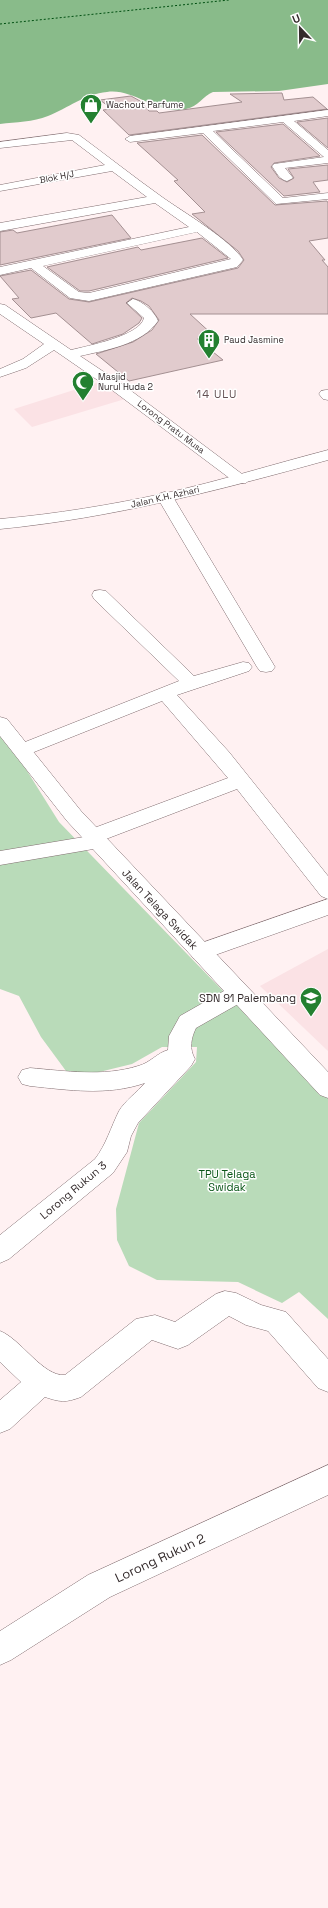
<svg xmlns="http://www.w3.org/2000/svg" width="328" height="1908" viewBox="0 0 328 1908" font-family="'Space Grotesk',sans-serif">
	<rect width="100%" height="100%" fill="#fff1f2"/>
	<g fill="#fbe2e5">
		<path d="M 99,382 L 125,399 L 32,427 L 14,409 Z"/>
		<path d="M 328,949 L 328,1051 L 260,986 Z"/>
	</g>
	<path fill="#b9dbb9" d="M 0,736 L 24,766 L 59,822 L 323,1094 L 328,1092 L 328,1319 L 299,1292 L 282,1303 L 238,1282 L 157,1280 L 129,1266 L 117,1240 L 116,1209 L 139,1123 L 196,1062 L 197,1047 L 162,1047 L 132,1064 L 91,1074 L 66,1071 L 41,1037 L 19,996 L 0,989 Z"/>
	<path fill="#89bb8a" d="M 0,0 L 328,0 L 328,84 L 279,91 L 213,92 C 203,96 198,107 186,109 C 157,116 135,88 107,92 C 85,94 68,108 48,116 C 33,122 16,122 0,124 Z"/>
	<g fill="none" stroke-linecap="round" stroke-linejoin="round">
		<path stroke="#004f11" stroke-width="1" stroke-dasharray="2 2" stroke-linecap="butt" d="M 0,24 L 229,0"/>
	</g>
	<g fill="#e1cbcd" stroke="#a49092">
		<path d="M 282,93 L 284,100 L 313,97 L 327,109 L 129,135 L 103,110 L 112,109 L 100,100 L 131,96 L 140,101 L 149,111 L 157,111 L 159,113 L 242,102 L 230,94 Z"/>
		<path d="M 328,118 L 328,148 L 297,122 Z"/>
		<path d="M 283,124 L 320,156 L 274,163 L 271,167 L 279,178 L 287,182 L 294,178 L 288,169 L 328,165 L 328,180 L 313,182 L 320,192 L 284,196 L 216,132 Z"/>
		<path d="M 202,135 L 275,205 L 327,201 L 328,203 L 328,238 L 309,241 L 325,260 L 322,260 L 328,267 L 328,314 L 190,314 L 214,336 L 197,339 L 223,360 L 129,381 L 96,354 L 133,342 L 152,330 L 159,320 L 149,306 L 141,301 L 132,298 L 126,303 L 142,318 L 139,323 L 123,334 L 92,344 L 56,313 L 31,318 L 12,299 L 19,298 L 0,276 L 31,270 L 69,299 L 89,302 L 238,268 L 244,260 L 238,251 L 192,214 L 205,212 L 174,181 L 178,180 L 137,143 Z"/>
		<path d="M 112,215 L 131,238 L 0,265 L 0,232 L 13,230 L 17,233 Z"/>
		<path d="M 202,238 L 228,258 L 89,291 L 80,291 L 47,267 L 138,247 L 141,250 Z"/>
	</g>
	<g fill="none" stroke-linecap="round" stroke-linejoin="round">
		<g stroke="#816d70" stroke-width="1">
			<g id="minor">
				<path d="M 328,110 L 328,116 L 294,121 L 328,150 L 328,163 L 285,168 L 293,178 L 287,181 C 280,180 276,172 272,166 L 274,164 L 324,157 L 283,122 L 213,131 L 283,198 L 328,193 L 328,199 L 276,204 L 203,133 L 130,142 L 125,139 L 130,136 Z"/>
				<path d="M 67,133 L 79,135 C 106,155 134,177 162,197 C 183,212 231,240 243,260 L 237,267 L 89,301 L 70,298 L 31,268 L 0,275 L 0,267 L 189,227 L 155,203 L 0,231 L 0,223 L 147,197 L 112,171 L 0,191 L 0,185 L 105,165 L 72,140 L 0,148 L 0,142 ZM 197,232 L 231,259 L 89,293 L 79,292 L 43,266 Z"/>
				<path d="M 133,299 C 142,301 155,312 158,321 C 141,345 106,350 80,356 L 122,384 L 246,477 L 249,480 L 246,483 L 236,483 L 112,390 L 54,350 L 26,368 L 0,377 L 0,369 L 23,359 L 44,344 L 0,314 L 0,304 L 5,305 L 71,350 C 87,346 140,336 144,318 L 127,303 Z"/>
				<path d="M 326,390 L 328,390 L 328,400 L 323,399 L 319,394 L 321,391 Z"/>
				<path d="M 165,492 L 171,494 L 173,497 L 275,667 L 272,671 L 266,672 L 260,671 L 257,667 L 157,497 L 159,494 Z"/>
				<path d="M 100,590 L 106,591 L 194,676 L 243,662 L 249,663 L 252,667 L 249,671 L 177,695 L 229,752 L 328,876 L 328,899 L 321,896 L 237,789 L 106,839 L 108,842 L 105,847 L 0,865 L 0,851 L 84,837 L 86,831 L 228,778 L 162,701 L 29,754 L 22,756 L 15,754 L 12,750 L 15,746 L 179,681 L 94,599 L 92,595 L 94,591 Z"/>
				<path d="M 328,899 L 328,915 L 201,960 L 193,958 L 190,952 L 193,946 Z"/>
				<path d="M 239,984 L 247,987 L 250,993 L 247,999 L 196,1028 C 191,1038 189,1049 195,1059 L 191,1066 L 138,1123 L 131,1136 L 127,1152 L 113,1173 L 9,1259 L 0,1263 L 0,1235 L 95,1159 C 106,1145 111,1127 119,1111 C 125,1101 137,1092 145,1083 C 107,1096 69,1090 30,1086 L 22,1084 L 18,1077 L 22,1070 L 30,1068 C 66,1071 103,1077 138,1066 C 150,1063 157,1053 168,1050 L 169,1036 L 180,1016 L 231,987 Z"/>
				<path d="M 225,1291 L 236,1293 L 261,1305 L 286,1312 L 328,1359 L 328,1392 L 318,1388 L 268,1331 L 246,1325 L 229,1316 L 188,1345 L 178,1349 L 152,1340 L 81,1397 C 65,1403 60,1402 45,1397 L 10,1429 L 0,1433 L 0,1400 L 21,1382 L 0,1362 L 0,1331 C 21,1339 43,1377 65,1375 L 136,1319 L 155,1315 L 175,1322 L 216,1294 Z"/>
				<path d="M 328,1465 L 328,1495 L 110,1597 L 11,1660 L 0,1665 L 0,1631 L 88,1575 Z"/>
			</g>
		</g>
		<g stroke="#816d70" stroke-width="1">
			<g id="tertiary">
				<path d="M 328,450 L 328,460 C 220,490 112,518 0,529 L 0,519 C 56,514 111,505 166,493 C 220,481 274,464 328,450 Z"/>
				<path d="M 0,717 L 7,719 L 81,811 L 328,1072 L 328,1098 L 320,1095 L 67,821 L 0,736 Z"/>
			</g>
		</g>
		<use href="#minor" fill="#fff" fill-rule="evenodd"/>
		<use href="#tertiary" fill="#fff" fill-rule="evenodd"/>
	</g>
	<defs>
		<g id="shop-pin" transform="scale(1.15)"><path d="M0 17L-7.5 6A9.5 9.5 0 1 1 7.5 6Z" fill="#238030" stroke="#fff"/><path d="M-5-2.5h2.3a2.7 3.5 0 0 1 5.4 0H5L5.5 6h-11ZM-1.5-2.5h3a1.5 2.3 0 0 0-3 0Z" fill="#fff"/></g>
		<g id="building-pin" transform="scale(1.15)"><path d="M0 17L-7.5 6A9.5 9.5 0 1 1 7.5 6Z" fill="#238030" stroke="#fff"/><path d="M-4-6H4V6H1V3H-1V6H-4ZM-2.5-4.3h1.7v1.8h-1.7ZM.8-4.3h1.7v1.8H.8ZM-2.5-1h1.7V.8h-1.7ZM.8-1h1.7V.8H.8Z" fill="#fff"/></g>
		<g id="mosque-pin" transform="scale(1.15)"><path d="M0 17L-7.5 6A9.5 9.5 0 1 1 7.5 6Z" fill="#238030" stroke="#fff"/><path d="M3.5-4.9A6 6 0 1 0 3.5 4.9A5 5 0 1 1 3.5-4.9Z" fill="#fff"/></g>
		<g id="school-pin" transform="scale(1.15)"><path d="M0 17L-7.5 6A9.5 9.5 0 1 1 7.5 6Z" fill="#238030" stroke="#fff"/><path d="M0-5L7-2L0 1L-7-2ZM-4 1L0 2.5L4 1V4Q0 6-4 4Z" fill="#fff"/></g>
	</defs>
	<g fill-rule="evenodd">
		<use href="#shop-pin" x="91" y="105"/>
		<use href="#building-pin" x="209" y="340"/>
		<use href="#mosque-pin" x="83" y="382"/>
		<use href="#school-pin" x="311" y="998"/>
	</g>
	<g text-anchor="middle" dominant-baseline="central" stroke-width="3" stroke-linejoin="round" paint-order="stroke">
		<g font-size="9" fill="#342b2c" stroke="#fff" text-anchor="start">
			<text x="106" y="105">Wachout Parfume</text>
			<text x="224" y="340">Paud Jasmine</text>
			<text x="98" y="377">Masjid<tspan x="98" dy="10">Nurul Huda 2</tspan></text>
		</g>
		<g font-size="9" fill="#342b2c" stroke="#fff">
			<text transform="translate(57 177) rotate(-11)">Blok H/J</text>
			<text transform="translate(171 427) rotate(37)">Lorong Pratu Musa</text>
			<text transform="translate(165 497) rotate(-13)">Jalan K.H. Azhari</text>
		</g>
		<g font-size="11" letter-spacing="1" fill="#645154" stroke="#fff">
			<text x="217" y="394">14 ULU</text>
		</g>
		<g font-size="11" fill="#342b2c" stroke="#fff">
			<text transform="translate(160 909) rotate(47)">Jalan Telaga Swidak</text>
			<text transform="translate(73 1190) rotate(-40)">Lorong Rukun 3</text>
		</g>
		<g font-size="11" fill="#342b2c" stroke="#fff" text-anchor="end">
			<text x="296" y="998">SDN 91 Palembang</text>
		</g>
		<g font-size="11" fill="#0a5618" stroke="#fff">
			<text x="227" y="1174">TPU Telaga<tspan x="227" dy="13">Swidak</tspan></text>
		</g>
		<g font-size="13" fill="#342b2c" stroke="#fff">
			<text transform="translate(160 1558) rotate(-25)">Lorong Rukun 2</text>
		</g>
	</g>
	<g transform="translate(300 28) rotate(338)" stroke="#ffffff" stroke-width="3" paint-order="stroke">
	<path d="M0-3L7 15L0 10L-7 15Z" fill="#342b2c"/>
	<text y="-6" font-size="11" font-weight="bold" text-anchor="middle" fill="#342b2c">U</text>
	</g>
</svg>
